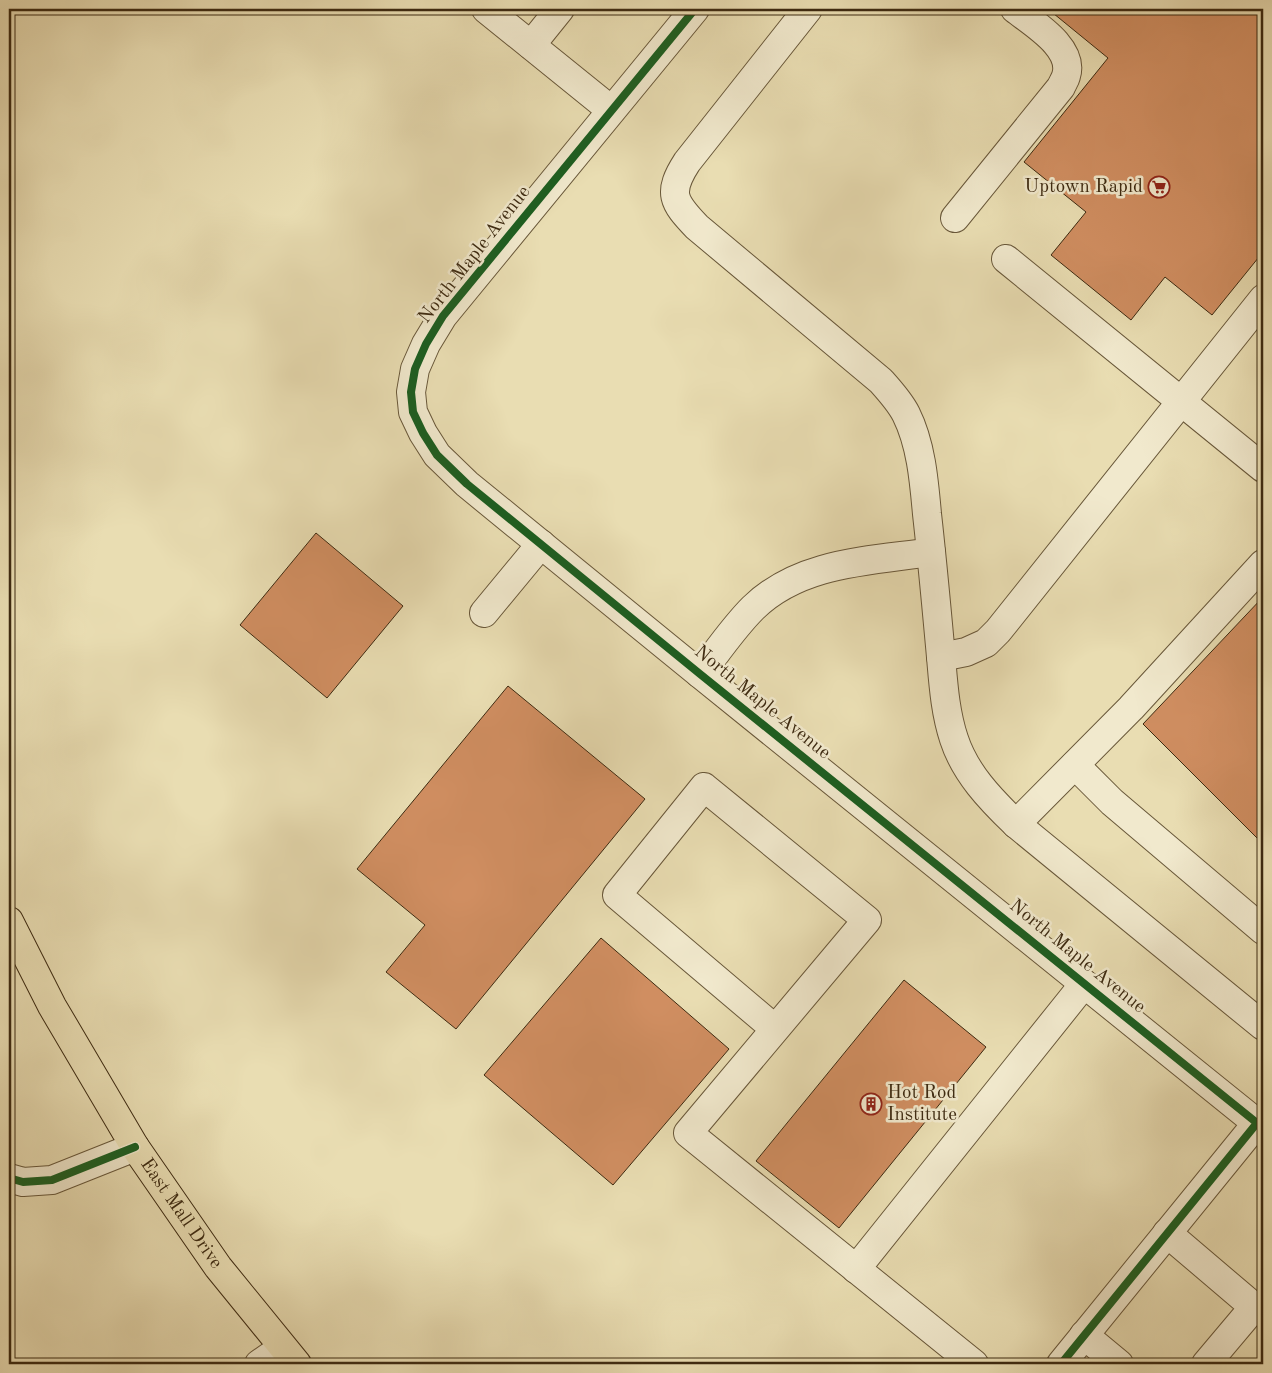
<svg xmlns="http://www.w3.org/2000/svg" width="1272" height="1373" viewBox="0 0 1272 1373" font-family="'Old Standard TT',serif">
	<rect width="100%" height="100%" fill="#e9ddb2"/>
	<filter id="stains"><feTurbulence type="fractalNoise" baseFrequency=".004" numOctaves="4"/><feColorMatrix values="0 0 0 0 .2 0 0 0 0 .09 0 0 0 0 .02 0 0 0 .5 -.17"/></filter>
	<radialGradient id="worn" r=".72"><stop offset=".6" stop-color="#630" stop-opacity="0"/><stop offset="1" stop-color="#630" stop-opacity=".3"/></radialGradient>
	<g fill="#d08e61" stroke="#3d2a11">
		<path d="M 1048,9 L 1263,9 L 1263,252 L 1212,315 L 1165,277 L 1131,320 L 1051,255 L 1086,212 L 1024,162 L 1108,58 Z"/>
		<path d="M 316,533 L 403,606 L 327,698 L 240,625 Z"/>
		<path d="M 1263,597 L 1263,844 L 1143,724 Z"/>
		<path d="M 508,686 L 645,799 L 456,1029 L 386,972 L 425,925 L 357,869 Z"/>
		<path d="M 601,938 L 729,1049 L 613,1185 L 484,1075 Z"/>
		<path d="M 904,980 L 986,1047 L 839,1228 L 756,1161 Z"/>
	</g>
	<g fill="none" stroke-linecap="round" stroke-linejoin="round">
		<g stroke="#685739" stroke-width="30">
			<g id="minor">
				<path d="M 486,9 L 611,110"/>
				<path d="M 695,9 L 443,316 L 426,344 L 415,369 L 411,392 L 413,412 L 423,433 L 437,455 L 467,484 L 700,674 L 1263,1128"/>
				<path d="M 808,9 L 687,162 C 667,193 673,202 697,227 L 881,381 C 890,391 900,402 906,414 C 921,444 924,480 927,514 C 932,558 936,602 940,646 C 943,677 944,709 954,739 C 965,773 990,799 1016,824 L 1263,1026"/>
				<path d="M 531,45 L 560,9"/>
				<path d="M 955,218 L 1061,87 C 1062,84 1065,80 1066,76 C 1075,48 1034,24 1015,9"/>
				<path d="M 1006,259 L 1263,468"/>
				<path d="M 484,613 L 541,544"/>
				<path d="M 941,657 L 966,652 L 986,643 L 998,631 L 1263,299"/>
				<path d="M 700,674 C 717,652 733,628 753,608 C 800,562 869,561 931,552"/>
				<path d="M 1075,765 L 1112,802 L 1263,930"/>
				<path d="M 1016,824 L 1131,708 L 1263,564"/>
				<path d="M 775,1029 L 617,895 L 704,787 L 867,920 L 688,1133 L 974,1364"/>
				<path d="M 9,1178 L 23,1182 L 52,1180 L 135,1147"/>
				<path d="M 1167,1233 L 1254,1307 L 1206,1364"/>
				<path d="M 856,1269 L 1084,984"/>
				<path d="M 1084,1335 L 1119,1364"/>
				<path d="M 259,1364 L 282,1348"/>
				<path d="M 1061,1364 L 1257,1123"/>
			</g>
		</g>
		<g stroke="#3d2a11" stroke-width="30">
			<g id="major">
				<path id="s1" d="M 9,921 L 52,1006 L 135,1147 L 218,1267 L 297,1364"/>
			</g>
		</g>
		<use href="#minor" stroke="#f1e9cd" stroke-width="28"/>
		<use href="#major" stroke="#e9ddb2" stroke-width="28"/>
		<g stroke="#f1e9cd" stroke-width="11">
			<g id="cycleway">
				<path d="M 695,9 L 443,316 L 426,344 L 415,369 L 411,392 L 413,412 L 423,433 L 437,455 L 467,484 L 700,674 L 1257,1123 L 1061,1364"/>
				<path d="M 9,1178 L 23,1182 L 52,1180 L 135,1147"/>
			</g>
		</g>
		<use href="#cycleway" stroke="#1b5e20" stroke-width="8"/>
	</g>
	<defs>
		<g id="supermarket-ring" transform="scale(1.125)"><circle r="9.5" fill="#f1e9cd" stroke="#8f2418" stroke-width="1.5"/><path d="M-6-5.5h2.5l.6 2H6L4.5 2H-2.5L-4.4-4H-6ZM-1.5 3.2a1.3 1.3 0 1 0 .1 0ZM3 3.2a1.3 1.3 0 1 0 .1 0Z" fill="#8f2418"/></g>
		<g id="building-ring" transform="scale(1.125)"><circle r="9.5" fill="#f1e9cd" stroke="#8f2418" stroke-width="1.5"/><path d="M-4-6H4V6H1V3H-1V6H-4ZM-2.5-4.3h1.7v1.8h-1.7ZM.8-4.3h1.7v1.8H.8ZM-2.5-1h1.7V.8h-1.7ZM.8-1h1.7V.8H.8Z" fill="#8f2418"/></g>
	</defs>
	<g fill-rule="evenodd">
		<use href="#supermarket-ring" x="1159" y="187"/>
		<use href="#building-ring" x="871" y="1104"/>
	</g>
	<g text-anchor="middle" dominant-baseline="central" stroke-width="5" stroke-linejoin="round" paint-order="stroke">
		<g font-size="19" fill="#3d2a11" stroke="#f1e9cd" text-anchor="end">
			<text x="1143" y="187">Uptown Rapid</text>
			<text x="887" y="1093" text-anchor="start">Hot Rod<tspan x="887" dy="22">Institute</tspan></text>
		</g>
		<g font-size="19" fill="#3d2a11" stroke="#f1e9cd">
			<text transform="translate(475 255) rotate(-52)">North Maple Avenue</text>
			<text transform="translate(762 703) rotate(39)">North Maple Avenue</text>
			<text transform="translate(1077 957) rotate(39)">North Maple Avenue</text>
			<text stroke="none"><textPath href="#s1" startOffset="340">East Mall Drive</textPath></text>
		</g>
	</g>
	<rect width="1272" height="1373" fill="none" stroke="#e9ddb2" stroke-width="30"/>
	<rect x="10" y="10" width="1252" height="1353" fill="none" stroke="#3d2a11" stroke-width="2.5"/>
	<rect x="15" y="15" width="1242" height="1343" fill="none" stroke="#3d2a11"/>
	<rect width="100%" height="100%" filter="url(#stains)"/>
	<rect width="100%" height="100%" fill="url(#worn)"/>
</svg>
